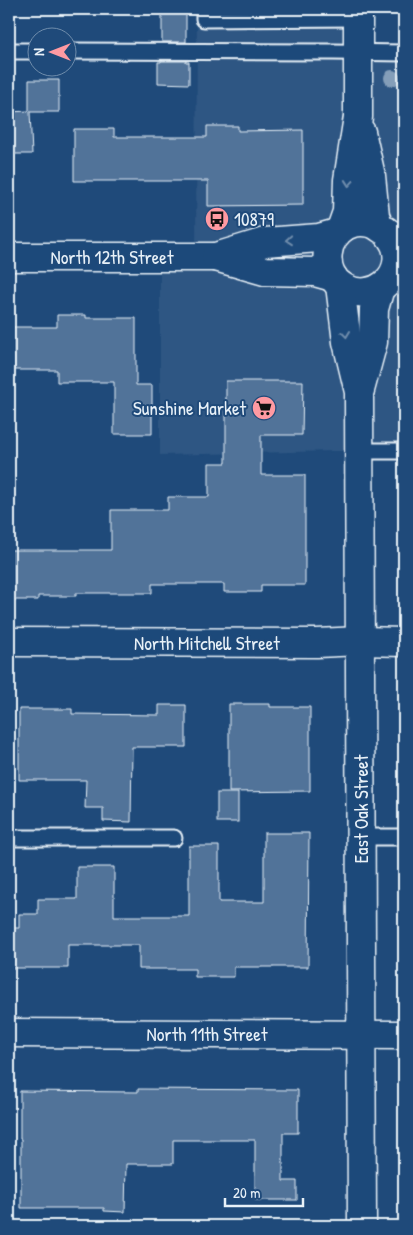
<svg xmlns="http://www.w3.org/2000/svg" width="413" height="1235" viewBox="0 0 413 1235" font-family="'Patrick Hand',sans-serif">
	<rect width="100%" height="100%" fill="#1f4a7a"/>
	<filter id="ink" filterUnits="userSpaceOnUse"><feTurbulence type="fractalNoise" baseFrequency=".02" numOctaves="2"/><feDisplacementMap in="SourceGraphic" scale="10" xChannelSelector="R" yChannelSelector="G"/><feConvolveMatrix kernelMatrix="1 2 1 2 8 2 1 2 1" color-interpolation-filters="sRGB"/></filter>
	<g filter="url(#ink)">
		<path fill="#2e5683" d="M 197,9 L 358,9 L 358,52 L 404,53 L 404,451 L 334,451 L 160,455 L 160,257 L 196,257 Z"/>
		<g fill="#517399" stroke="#e8f1f8">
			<rect x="162" y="9" width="24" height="33"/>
			<path d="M 161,61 L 186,61 L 186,62 L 189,62 L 189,84 L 158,83 L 158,62 L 161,62 Z"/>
			<path d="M 29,80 L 59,80 L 59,112 L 30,112 L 32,154 L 9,154 L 9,112 L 29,111 Z"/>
			<path d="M 207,126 L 238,126 L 238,131 L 303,130 L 303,205 L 208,206 L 208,181 L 74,181 L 74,129 L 114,129 L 114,137 L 207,137 Z"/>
			<path d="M 57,315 L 86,315 L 86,318 L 136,318 L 136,385 L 152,385 L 152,434 L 114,434 L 114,382 L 57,382 L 57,370 L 9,370 L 9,327 L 57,327 Z"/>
			<path d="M 226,381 L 303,381 L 302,435 L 261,435 L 261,475 L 305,475 L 305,585 L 261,585 L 261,592 L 224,592 L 224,584 L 152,584 L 152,593 L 76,593 L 76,596 L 38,596 L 38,600 L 9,600 L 9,550 L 111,550 L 111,510 L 168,510 L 168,497 L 209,497 L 209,463 L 226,463 Z"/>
			<path d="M 229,704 L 270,704 L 270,707 L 310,707 L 310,791 L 229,792 Z"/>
			<path d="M 159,705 L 186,705 L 186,747 L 132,747 L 131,822 L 103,821 L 103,808 L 85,808 L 86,780 L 19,780 L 19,709 L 72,709 L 72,714 L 159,715 Z"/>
			<rect x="217" y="793" width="21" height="29"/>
			<path d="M 264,833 L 309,833 L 308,967 L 234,967 L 234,977 L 195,977 L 195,969 L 139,969 L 139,945 L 68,945 L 68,968 L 9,968 L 9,928 L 19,928 L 19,914 L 38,914 L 38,899 L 77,899 L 77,867 L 114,867 L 114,916 L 189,916 L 189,846 L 219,846 L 219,902 L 264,902 Z"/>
			<path d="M 138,1089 L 298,1090 L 298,1133 L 283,1133 L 283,1181 L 297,1181 L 297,1200 L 255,1200 L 255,1140 L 173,1140 L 173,1164 L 126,1164 L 125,1212 L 104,1211 L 104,1208 L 21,1208 L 21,1139 L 20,1139 L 20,1091 L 138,1092 Z"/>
		</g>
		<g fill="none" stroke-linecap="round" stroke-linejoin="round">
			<g stroke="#e8f1f8" stroke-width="19">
				<g id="service">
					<path d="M 204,9 L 204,19 L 358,18"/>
					<path d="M 9,51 L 38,51"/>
					<path d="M 68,51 L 333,52 L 404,53"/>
					<path d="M 360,451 L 404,451"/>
					<path d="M 361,837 L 404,837"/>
					<path d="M 9,838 L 174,838"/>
				</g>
			</g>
			<g stroke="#e8f1f8" stroke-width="31">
				<g id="minor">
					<path d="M 9,642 L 317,643 L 360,641 L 404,642"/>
					<path d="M 9,1033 L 404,1035"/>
				</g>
			</g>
			<g stroke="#e8f1f8" stroke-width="31">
				<g id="tertiary">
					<path d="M 361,132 L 371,176 L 375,216 L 379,226"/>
					<path d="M 341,229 L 347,212 L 348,180 L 358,117 L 358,9"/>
					<path d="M 386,231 C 390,236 394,241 396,247 C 405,278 372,303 345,288 C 339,285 334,280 331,274 C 319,248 339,216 370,223 C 376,224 381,229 387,232 C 392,235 398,237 404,239"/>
					<path d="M 9,257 L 216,257 L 265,242 L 319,238 L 337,233"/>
					<path d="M 216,257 L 265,271 L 315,272 L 333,277"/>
					<path d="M 340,285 L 347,342 L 359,392 L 362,1226"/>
					<path d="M 360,390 L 373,342 L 374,309 L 380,288"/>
				</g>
			</g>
			<use href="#service" stroke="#1f4a7a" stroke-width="15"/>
			<use href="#minor" stroke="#1f4a7a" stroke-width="28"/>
			<use href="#tertiary" stroke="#1f4a7a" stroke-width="28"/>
		</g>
		<circle fill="#849eb9" cx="392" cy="78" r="8"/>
		<defs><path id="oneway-chevron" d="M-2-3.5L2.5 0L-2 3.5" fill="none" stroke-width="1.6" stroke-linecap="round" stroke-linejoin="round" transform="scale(1.25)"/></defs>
		<g stroke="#6f8dac">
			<use href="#oneway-chevron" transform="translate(349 183) rotate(95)"/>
			<use href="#oneway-chevron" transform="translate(289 240) rotate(175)"/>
			<use href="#oneway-chevron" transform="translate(346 334) rotate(83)"/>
		</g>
	</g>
	<defs>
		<g id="bus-disc" transform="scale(1.25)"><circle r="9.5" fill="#ff9aa2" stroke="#1f4a7a"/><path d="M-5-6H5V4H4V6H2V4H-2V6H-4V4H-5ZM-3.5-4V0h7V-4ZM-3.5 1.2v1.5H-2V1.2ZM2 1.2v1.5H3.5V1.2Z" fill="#111"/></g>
		<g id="supermarket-disc" transform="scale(1.25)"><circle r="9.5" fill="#ff9aa2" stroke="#1f4a7a"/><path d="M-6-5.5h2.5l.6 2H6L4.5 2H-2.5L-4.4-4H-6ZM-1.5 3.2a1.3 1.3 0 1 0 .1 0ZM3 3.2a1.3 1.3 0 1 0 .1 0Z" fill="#111"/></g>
	</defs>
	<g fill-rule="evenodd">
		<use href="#bus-disc" x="217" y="219"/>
		<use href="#supermarket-disc" x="264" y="408"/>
	</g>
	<g text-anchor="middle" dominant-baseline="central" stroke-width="4" stroke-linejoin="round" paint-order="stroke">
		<g font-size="19" fill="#e8f1f8" stroke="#1f4a7a" text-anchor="start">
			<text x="234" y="219">10879</text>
			<text x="246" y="408" text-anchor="end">Sunshine Market</text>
		</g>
		<g font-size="19" fill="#e8f1f8" stroke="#1f4a7a">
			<text x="112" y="257">North 12th Street</text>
			<text x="207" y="643">North Mitchell Street</text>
			<text transform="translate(361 809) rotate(-90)">East Oak Street</text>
			<text x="207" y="1034">North 11th Street</text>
		</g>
	</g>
	<rect width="413" height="1235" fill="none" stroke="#1f4a7a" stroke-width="30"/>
	<rect x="15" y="15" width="383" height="1205" fill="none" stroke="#e8f1f8" stroke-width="2" filter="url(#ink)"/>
	<g transform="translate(52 52) rotate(270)"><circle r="24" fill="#1f4a7a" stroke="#6f8dac"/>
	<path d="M0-4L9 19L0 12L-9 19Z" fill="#ff9aa2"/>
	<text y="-8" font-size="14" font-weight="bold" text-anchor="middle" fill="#e8f1f8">N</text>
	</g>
	<path d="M225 1198v8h78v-8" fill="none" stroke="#e8f1f8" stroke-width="2.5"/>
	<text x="233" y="1198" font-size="15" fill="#e8f1f8" stroke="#1f4a7a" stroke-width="4" paint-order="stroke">20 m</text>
</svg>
